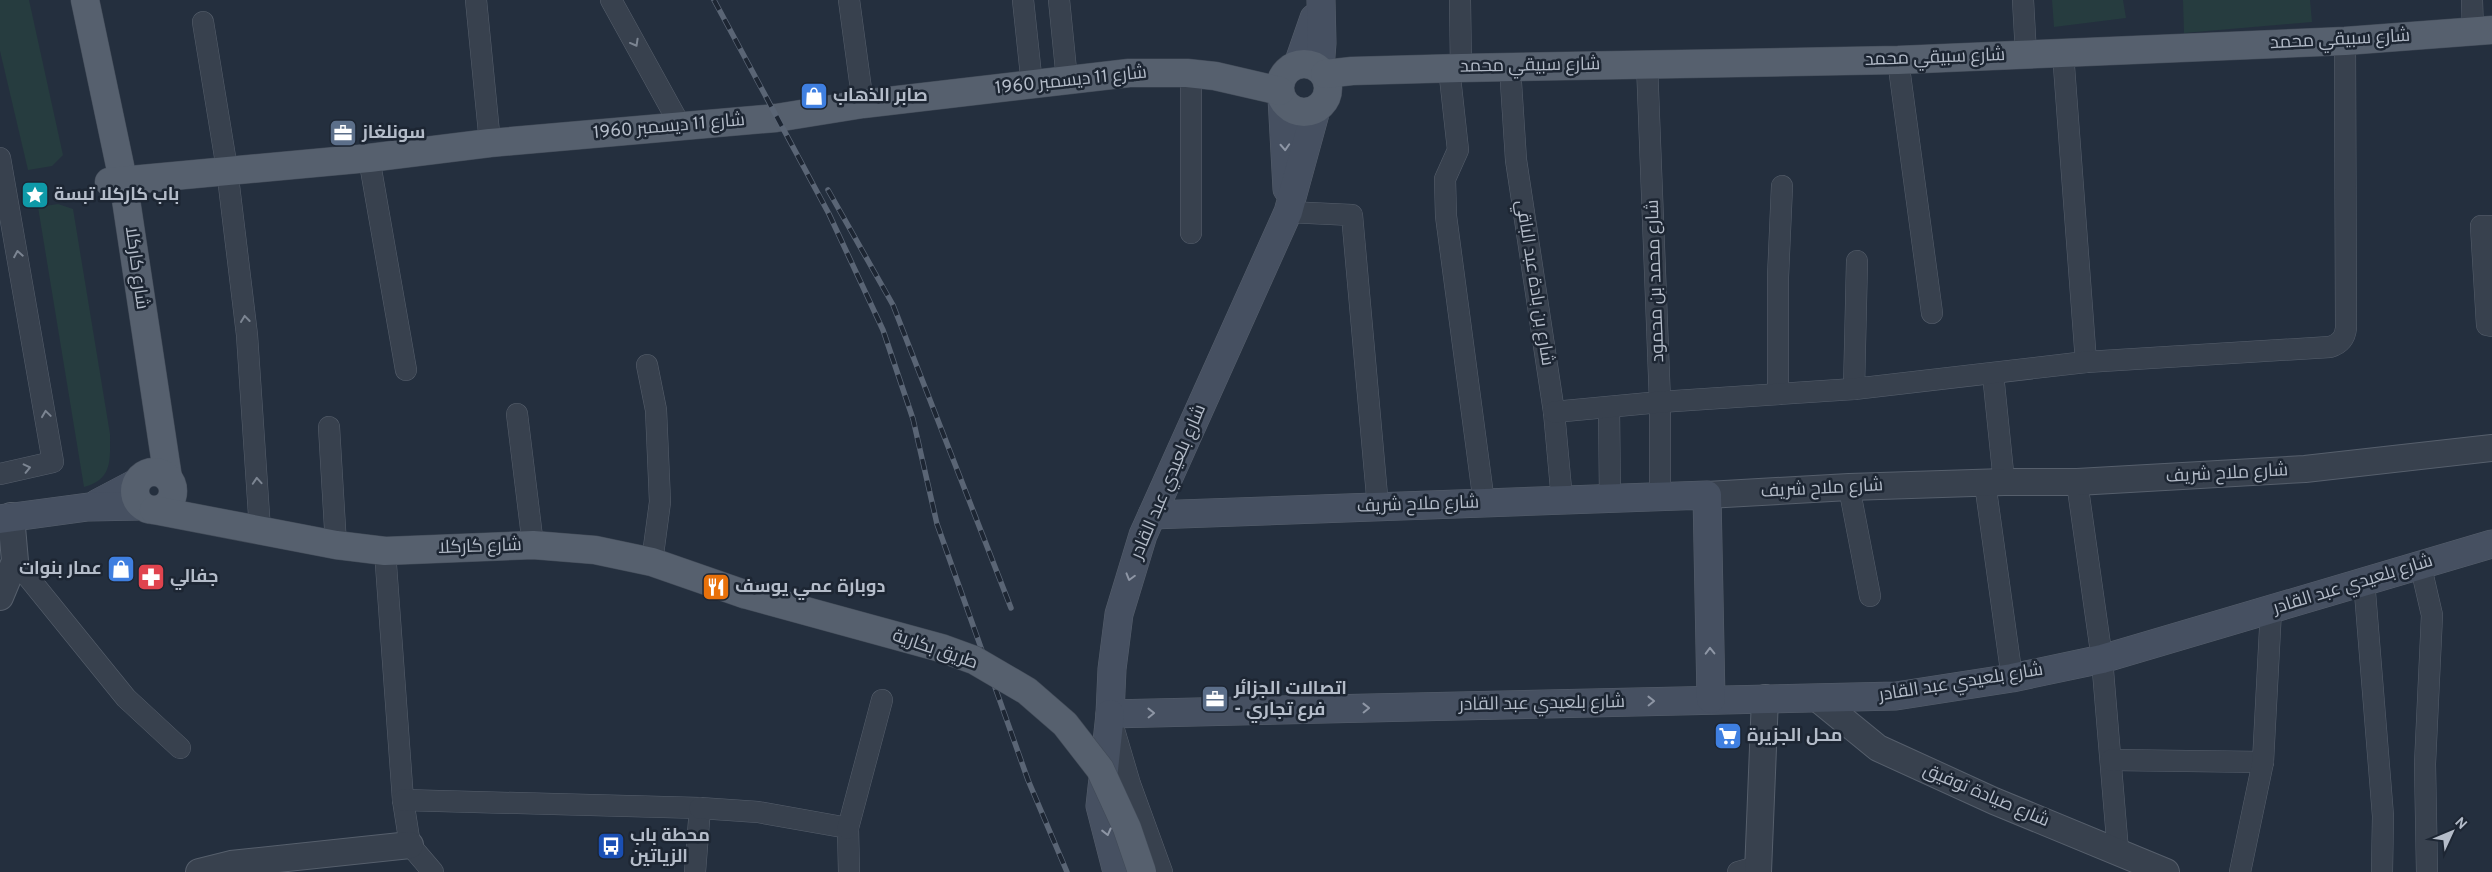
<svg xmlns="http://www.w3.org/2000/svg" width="2492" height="872" viewBox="0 0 2492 872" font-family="Overpass,Cairo,sans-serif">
	<rect width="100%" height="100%" fill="#242f3e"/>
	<g fill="#263c3f">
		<path d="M 0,0 L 29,0 L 63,155 L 52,166 L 28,170 L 0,51 Z"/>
		<path d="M 2052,0 L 2123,0 L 2126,18 L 2054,27 Z"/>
		<path d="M 2183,0 L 2310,0 L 2312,22 L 2184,33 Z"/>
		<path d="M 58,204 L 73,209 L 110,434 C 110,460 113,479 84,487 L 38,207 Z"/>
	</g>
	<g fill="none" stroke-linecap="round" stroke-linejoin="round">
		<g stroke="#565f6c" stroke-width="22">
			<g id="minor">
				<path d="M 476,0 L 490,143"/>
				<path d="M 611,0 L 680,125"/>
				<path d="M 849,0 L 863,104"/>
				<path d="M 1023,0 L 1032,85"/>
				<path d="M 1059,0 L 1067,80"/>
				<path d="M 1460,0 L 1461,68"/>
				<path d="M 2023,0 L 2026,54"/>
				<path d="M 2472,0 L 2473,32"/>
				<path d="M 203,22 L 227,169 L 247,335 L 260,530"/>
				<path d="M 2063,53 L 2086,362"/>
				<path d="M 1898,60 L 1932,313"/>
				<path d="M 1647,64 L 1660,402 L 1660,497"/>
				<path d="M 1510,67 L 1516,160 L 1554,412 L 1562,500"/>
				<path d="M 1449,68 L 1458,150 L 1445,179 L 1446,216 L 1484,503"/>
				<path d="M 0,158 L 53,462 L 0,474"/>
				<path d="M 369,158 L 406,370"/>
				<path d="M 1288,212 L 1352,215 L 1378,507"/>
				<path d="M 2492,226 L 2481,226 L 2487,325 L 2492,326"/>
				<path d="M 1191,233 L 1191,73"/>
				<path d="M 647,365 L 656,410 L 660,502 L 652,562"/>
				<path d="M 1993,374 L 2004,482"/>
				<path d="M 1854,389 L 1857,261"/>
				<path d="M 1778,394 L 1778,277 L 1782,186"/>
				<path d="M 1609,408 L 1610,498"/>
				<path d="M 1554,412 L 1660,402 L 1854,389 L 2086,362 L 2330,347 C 2340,344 2345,338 2346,328 L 2345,41"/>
				<path d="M 517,414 L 533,545"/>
				<path d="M 329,427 L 336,545"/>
				<path d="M 2077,482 L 2102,659 L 2118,851"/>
				<path d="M 1985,483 L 2012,678"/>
				<path d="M 1849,487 L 1870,596"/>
				<path d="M 385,551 L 403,800 L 410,845 L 433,872"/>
				<path d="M 15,561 L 126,698 L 180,748"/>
				<path d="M 2420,563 L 2432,615 L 2425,764 L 2427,872"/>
				<path d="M 2364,580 L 2383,816 L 2382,872"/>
				<path d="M 1112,723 L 1130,784 L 1162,872"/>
				<path d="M 2111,760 L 2263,762"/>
				<path d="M 403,800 L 700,808 L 695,872"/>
				<path d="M 700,808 L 758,812 L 848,828 L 849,872"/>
				<path d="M 848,828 L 882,700"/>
				<path d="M 1738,872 L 1759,866"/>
				<path d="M 2240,872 L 2263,762 L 2271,610"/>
			</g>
		</g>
		<g stroke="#565f6c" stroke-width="28">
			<g id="tertiary">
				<path d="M 1707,495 L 1849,487 L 2004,482 L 2077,482 L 2305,469 L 2492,448"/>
				<path d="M 0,597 L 15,561 L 11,516"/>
				<path d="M 1818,699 L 1878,748 L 1994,801 L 2166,872"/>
				<path d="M 199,872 L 231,864 L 410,845"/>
				<path d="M 1758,872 L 1765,698"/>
			</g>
		</g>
		<g stroke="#565f6c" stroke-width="29">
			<g id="secondary">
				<path d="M 1298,64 L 1314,18"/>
				<path d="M 1320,69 L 1322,43 L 1321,0"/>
				<path d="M 1282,98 L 1287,189"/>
				<path d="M 1316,110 L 1288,212 L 1143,535 L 1119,614 L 1112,669 L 1110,714 L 1896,696 L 2012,678 L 2102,659 L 2492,544"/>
				<path d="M 98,503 L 136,483"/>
				<path d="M 1152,515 L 1707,495 L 1711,699"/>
				<path d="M 0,519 L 88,507 L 142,506"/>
				<path d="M 1110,714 L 1100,806 L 1117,872"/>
			</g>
		</g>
		<g stroke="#414a57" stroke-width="29">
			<g id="primary">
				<path d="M 85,0 L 123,180 L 168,478"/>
				<circle cx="1304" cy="88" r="24"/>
				<path d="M 1325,74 L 1352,71 L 1461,68 L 1898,60 L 2345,41 L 2492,30"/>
				<path d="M 109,182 L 369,158 L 490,143 L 776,118 L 863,104 L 1129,73 L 1187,73 L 1215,76 L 1280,91"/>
				<circle cx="154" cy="491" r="19"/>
				<path d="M 154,510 L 336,545 L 385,551 L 533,545 L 595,550 L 652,562 L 744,594"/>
			</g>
		</g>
		<use href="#minor" stroke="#38414e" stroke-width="21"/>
		<use href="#tertiary" stroke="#38414e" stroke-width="26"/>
		<use href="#secondary" stroke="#465061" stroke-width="28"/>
		<use href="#primary" stroke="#56606e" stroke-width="28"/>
		<g stroke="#5a6575" stroke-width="5.5">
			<g id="rail">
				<path d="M 714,0 L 829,214 L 883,330 L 913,419 L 937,524 L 1028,780 L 1067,872"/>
				<path d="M 828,190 L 893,305 L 1011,608"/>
			</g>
		</g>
		<use href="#rail" stroke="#1d2633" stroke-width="4" stroke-dasharray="11" stroke-linecap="butt"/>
		<g stroke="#414a57" stroke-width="29" stroke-linecap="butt">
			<path id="primary-bridge" d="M 744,594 L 941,648 L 974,660 L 1027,691 L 1065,724 L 1100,769 L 1127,828 L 1142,872"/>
		</g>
		<use href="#primary-bridge" stroke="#56606e" stroke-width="28"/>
	</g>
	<defs><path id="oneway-chevron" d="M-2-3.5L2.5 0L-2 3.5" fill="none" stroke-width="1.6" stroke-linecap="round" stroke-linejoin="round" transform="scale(1.25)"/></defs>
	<g stroke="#7c8592">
		<use href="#oneway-chevron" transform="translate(635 43) rotate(61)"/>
		<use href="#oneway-chevron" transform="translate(18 254) rotate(-100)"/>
		<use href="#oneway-chevron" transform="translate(245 319) rotate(-97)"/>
		<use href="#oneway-chevron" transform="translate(46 414) rotate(-98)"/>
		<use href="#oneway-chevron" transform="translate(27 468) rotate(-13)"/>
		<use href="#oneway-chevron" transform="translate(257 481) rotate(-94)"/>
	</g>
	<g stroke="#8e96a5">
		<use href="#oneway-chevron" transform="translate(1285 147) rotate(87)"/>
		<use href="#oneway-chevron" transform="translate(1130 577) rotate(106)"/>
		<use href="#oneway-chevron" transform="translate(1710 651) rotate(-91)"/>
		<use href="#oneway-chevron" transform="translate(1651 701) rotate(-1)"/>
		<use href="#oneway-chevron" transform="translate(1366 708) rotate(-1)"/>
		<use href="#oneway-chevron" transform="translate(1151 713) rotate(-1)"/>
		<use href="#oneway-chevron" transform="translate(1107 832) rotate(76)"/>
	</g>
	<defs>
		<g id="shop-square" transform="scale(1.4375)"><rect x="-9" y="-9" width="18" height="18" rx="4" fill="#3f7fe0" stroke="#1d2633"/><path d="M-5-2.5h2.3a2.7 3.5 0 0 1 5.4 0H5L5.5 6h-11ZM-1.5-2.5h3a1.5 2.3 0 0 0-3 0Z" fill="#fff"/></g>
		<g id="office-square" transform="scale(1.4375)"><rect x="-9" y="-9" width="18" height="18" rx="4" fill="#5c6f8a" stroke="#1d2633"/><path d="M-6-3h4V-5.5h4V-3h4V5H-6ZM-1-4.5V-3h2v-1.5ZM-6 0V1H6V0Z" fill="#fff"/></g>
		<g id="sight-square" transform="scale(1.4375)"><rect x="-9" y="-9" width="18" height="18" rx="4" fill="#0f9aa8" stroke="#1d2633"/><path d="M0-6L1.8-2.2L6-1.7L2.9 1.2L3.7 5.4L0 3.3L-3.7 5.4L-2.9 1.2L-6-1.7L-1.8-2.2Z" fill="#fff"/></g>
		<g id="pharmacy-square" transform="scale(1.4375)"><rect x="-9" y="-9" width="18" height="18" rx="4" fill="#e0444e" stroke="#1d2633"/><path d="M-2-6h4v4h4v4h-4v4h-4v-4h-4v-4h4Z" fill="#fff"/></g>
		<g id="restaurant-square" transform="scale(1.4375)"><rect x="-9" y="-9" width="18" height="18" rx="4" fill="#e8710a" stroke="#1d2633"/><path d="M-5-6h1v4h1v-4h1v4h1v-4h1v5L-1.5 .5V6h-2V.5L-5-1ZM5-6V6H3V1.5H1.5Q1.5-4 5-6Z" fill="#fff"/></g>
		<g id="supermarket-square" transform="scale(1.4375)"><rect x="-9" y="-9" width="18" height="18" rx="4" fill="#3f7fe0" stroke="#1d2633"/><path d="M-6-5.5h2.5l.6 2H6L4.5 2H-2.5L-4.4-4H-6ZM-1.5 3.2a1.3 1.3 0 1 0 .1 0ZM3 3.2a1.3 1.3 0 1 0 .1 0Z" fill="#fff"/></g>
		<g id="bus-square" transform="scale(1.4375)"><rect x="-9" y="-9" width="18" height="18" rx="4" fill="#1a4fb4" stroke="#1d2633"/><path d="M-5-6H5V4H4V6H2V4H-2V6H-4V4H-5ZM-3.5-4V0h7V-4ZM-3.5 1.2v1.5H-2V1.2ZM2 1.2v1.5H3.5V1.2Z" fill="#fff"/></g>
	</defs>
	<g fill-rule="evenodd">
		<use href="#shop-square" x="814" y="96"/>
		<use href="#office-square" x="343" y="133"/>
		<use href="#sight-square" x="35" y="195"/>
		<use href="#shop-square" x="121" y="569"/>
		<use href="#pharmacy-square" x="151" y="577"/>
		<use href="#restaurant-square" x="716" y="587"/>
		<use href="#office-square" x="1215" y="699"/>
		<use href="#supermarket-square" x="1728" y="736"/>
		<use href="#bus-square" x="611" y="846"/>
	</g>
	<g text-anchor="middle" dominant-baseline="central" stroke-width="5" stroke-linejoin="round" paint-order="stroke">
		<g font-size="18" fill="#b4bcc9" stroke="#1d2633">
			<text transform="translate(2340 40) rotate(-3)">شارع سبيقي محمد</text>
			<text transform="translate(1935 58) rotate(-2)">شارع سبيقي محمد</text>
			<text transform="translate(1530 66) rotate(-1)">شارع سبيقي محمد</text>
			<text transform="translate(1071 81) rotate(-6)">شارع 11 ديسمبر 1960</text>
			<text transform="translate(669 127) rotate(-5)">شارع 11 ديسمبر 1960</text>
			<text transform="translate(136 268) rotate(82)">شارع كاركلا</text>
			<text transform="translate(1656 281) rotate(-92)">شارع محمد بن محمود</text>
			<text transform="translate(1534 283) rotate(81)">شارع بن بادة عبد الباقي</text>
			<text transform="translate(2227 474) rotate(-3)">شارع ملاح شريف</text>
			<text transform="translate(1169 482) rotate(-67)">شارع بلعيدي عبد القادر</text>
			<text transform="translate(1822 489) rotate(-3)">شارع ملاح شريف</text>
			<text transform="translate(1418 505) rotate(-2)">شارع ملاح شريف</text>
			<text transform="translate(480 547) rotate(-2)">شارع كاركلا</text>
			<text transform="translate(2353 585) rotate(-17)">شارع بلعيدي عبد القادر</text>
			<text transform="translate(935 650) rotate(19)">طريق بكارية</text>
			<text transform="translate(1961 683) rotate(-9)">شارع بلعيدي عبد القادر</text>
			<text transform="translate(1542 704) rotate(-1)">شارع بلعيدي عبد القادر</text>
			<text transform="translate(1986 796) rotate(23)">شارع صيادة توفيق</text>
		</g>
		<g font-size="18" font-weight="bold" fill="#b4bcc9" stroke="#1d2633" text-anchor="start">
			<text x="833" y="96">صابر الذهاب</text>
			<text x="362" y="133">سونلغاز</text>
			<text x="54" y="195">باب كاركلا تبسة</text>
			<text x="102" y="569" text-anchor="end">عمار بنوات</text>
			<text x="170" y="577">جفالي</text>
			<text x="735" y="587">دوبارة عمي يوسف</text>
			<text x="1234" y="689">اتصالات الجزائر<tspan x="1234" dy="21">- فرع تجاري</tspan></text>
			<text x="1747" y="736">محل الجزيرة</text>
			<text x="630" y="836">محطة باب<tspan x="630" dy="21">الزياتين</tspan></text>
		</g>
	</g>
	<g transform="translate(2452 832) rotate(46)" stroke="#1d2633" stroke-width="4" paint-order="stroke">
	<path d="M0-4L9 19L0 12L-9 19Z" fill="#b4bcc9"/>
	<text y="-8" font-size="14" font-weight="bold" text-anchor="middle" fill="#b4bcc9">N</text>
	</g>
</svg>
